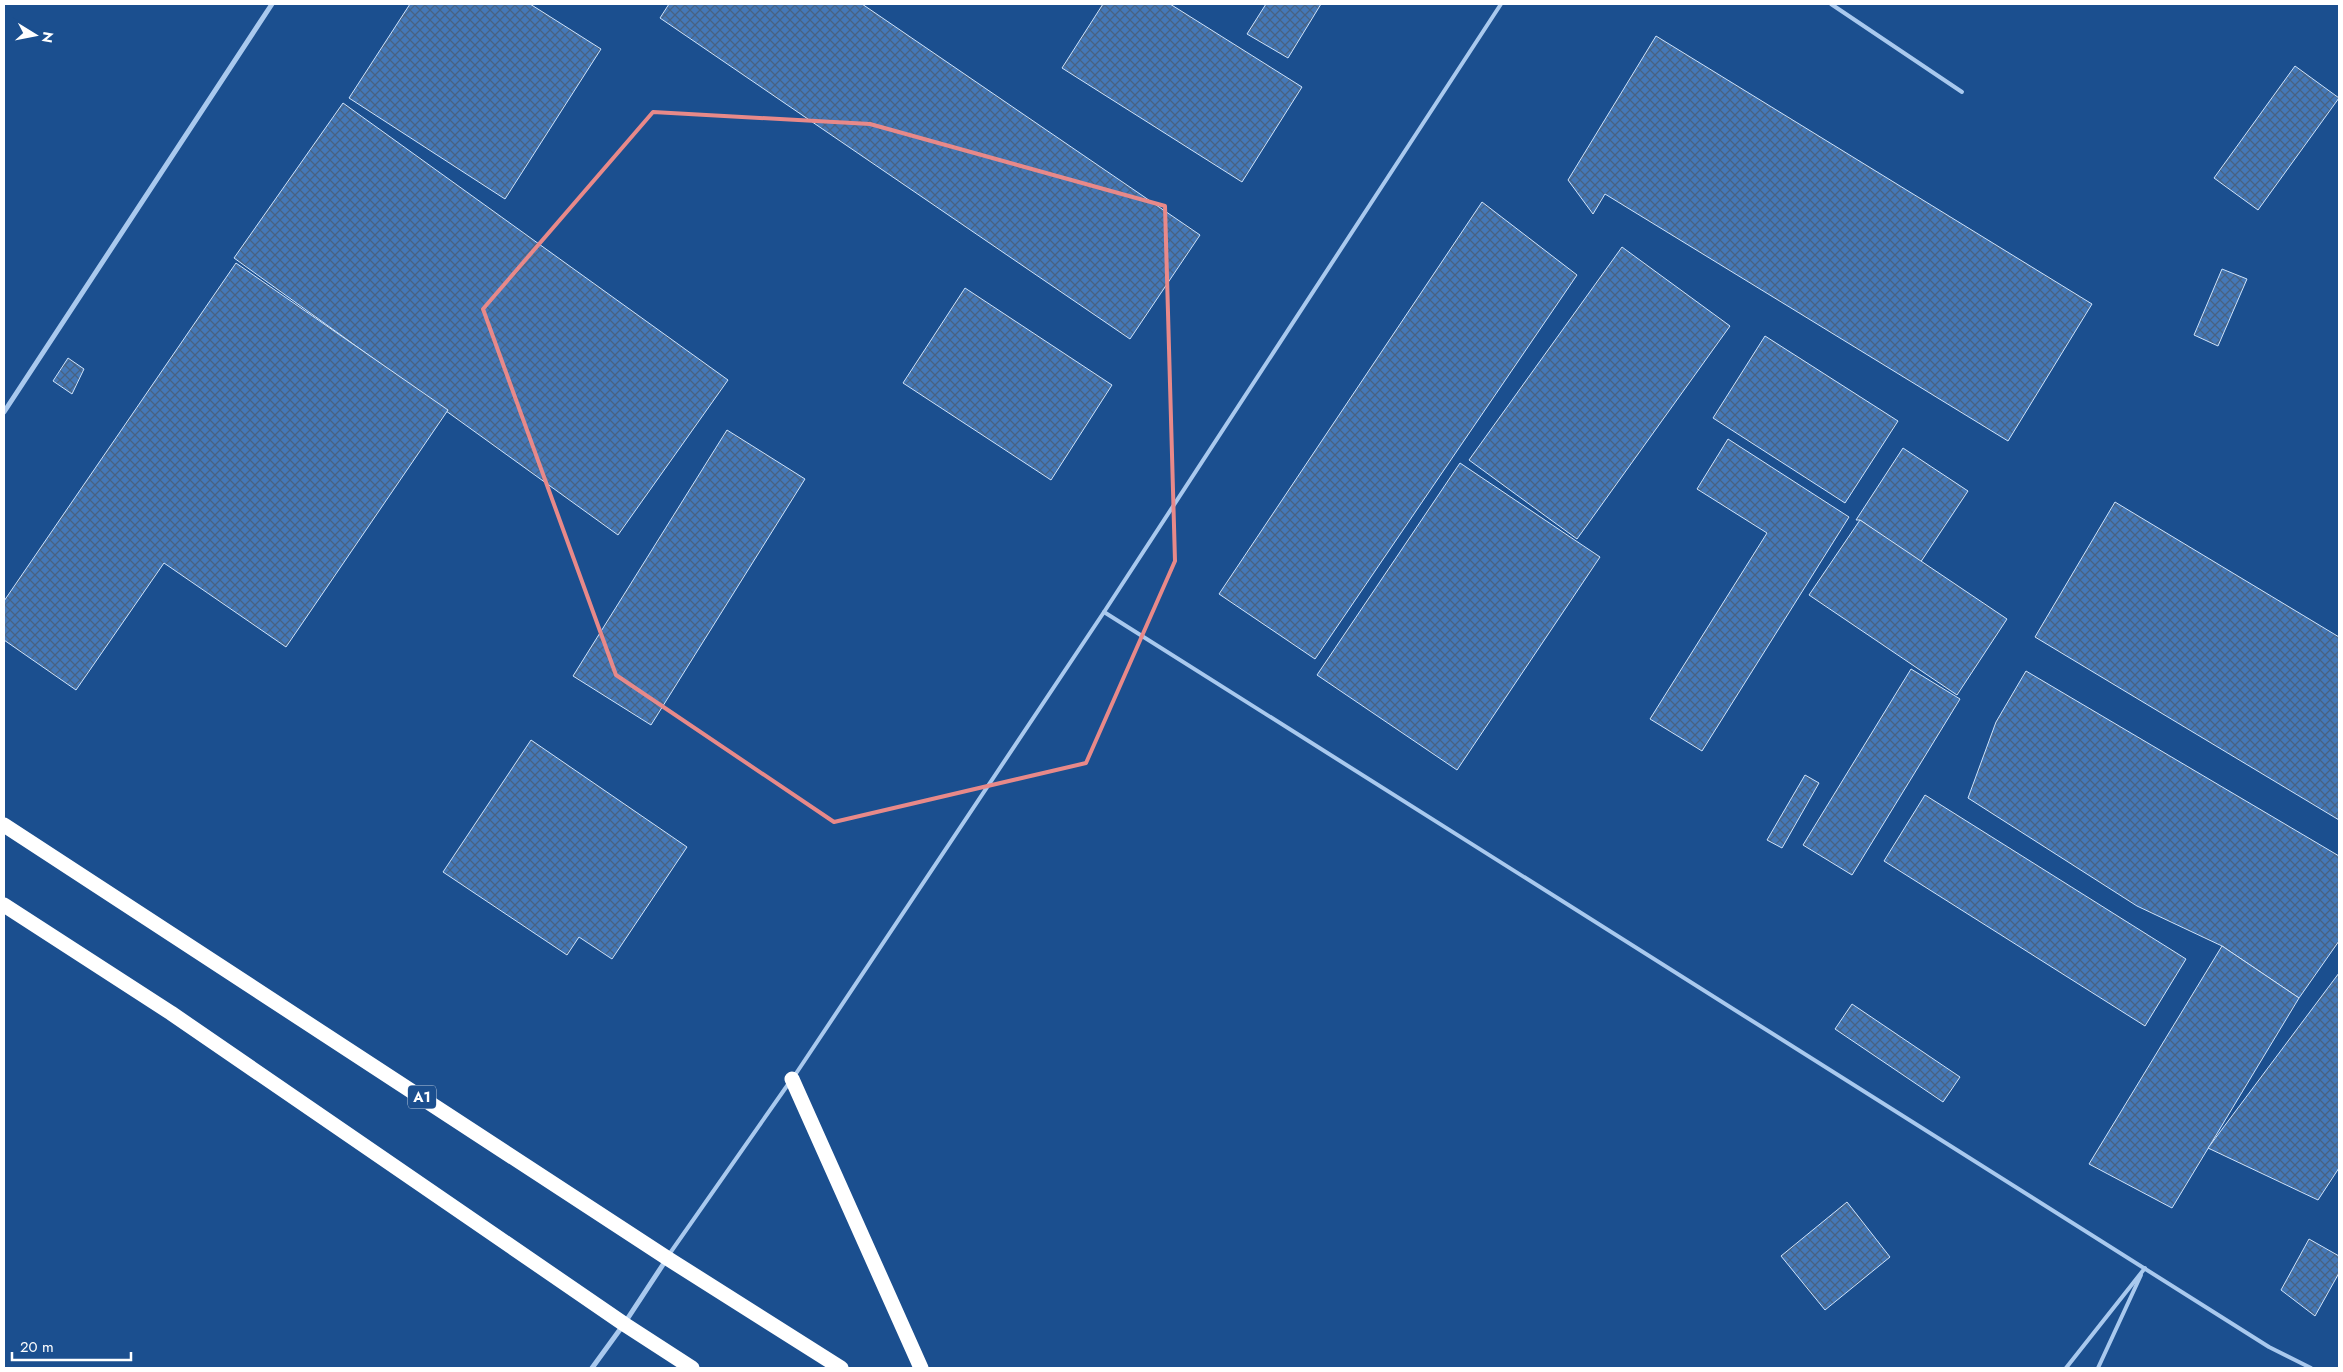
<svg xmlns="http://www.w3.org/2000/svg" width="2343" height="1372" viewBox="0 0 2343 1372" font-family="Jost,sans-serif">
	<defs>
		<pattern id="building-cross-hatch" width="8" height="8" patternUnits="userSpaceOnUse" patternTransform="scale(1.25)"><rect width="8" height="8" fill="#4478b7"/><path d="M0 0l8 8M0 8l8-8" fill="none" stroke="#486282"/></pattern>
	</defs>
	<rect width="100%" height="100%" fill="#1b4f8f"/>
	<g fill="url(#building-cross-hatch)" stroke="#cfe3fa">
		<path d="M 410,4 L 530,4 L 601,49 L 505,199 L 349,98 Z"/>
		<path d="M 669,4 L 862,4 L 1200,235 L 1130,339 L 660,18 Z"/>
		<path d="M 1103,4 L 1170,4 L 1302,87 L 1242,182 L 1062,68 Z"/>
		<path d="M 1266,4 L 1321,4 L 1288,58 L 1247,34 Z"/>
		<path d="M 1656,36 L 2092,304 L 2008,441 L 1605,194 L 1593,214 L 1568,180 Z"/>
		<path d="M 2295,66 L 2339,98 L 2258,210 L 2214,178 Z"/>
		<path d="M 343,103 L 728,380 L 618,535 L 234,258 Z"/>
		<path d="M 1482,202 L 1577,275 L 1315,659 L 1219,594 Z"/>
		<path d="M 1622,247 L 1730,326 L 1577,539 L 1469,460 Z"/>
		<path d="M 236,263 L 448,410 L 286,647 L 164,563 L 76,690 L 4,640 L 4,601 Z"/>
		<path d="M 2222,269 L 2247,279 L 2218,346 L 2194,335 Z"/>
		<path d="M 965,288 L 1112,385 L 1051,480 L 903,383 Z"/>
		<path d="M 1765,336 L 1898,421 L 1845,503 L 1713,418 Z"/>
		<path d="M 68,358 L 84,369 L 72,394 L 53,381 Z"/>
		<path d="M 727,430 L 805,479 L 651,725 L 573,676 Z"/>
		<path d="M 1728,439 L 1849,517 L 1702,751 L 1650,719 L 1767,533 L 1697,489 Z"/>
		<path d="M 1903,448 L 1968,491 L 1920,563 L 1860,520 L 1856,520 Z"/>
		<path d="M 1460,463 L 1600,557 L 1457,770 L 1317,675 Z"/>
		<path d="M 2115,502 L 2339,637 L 2339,820 L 2035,637 Z"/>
		<path d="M 1860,520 L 2007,619 L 1957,695 L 1809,595 Z"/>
		<path d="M 1911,669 L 1960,699 L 1852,875 L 1803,845 Z"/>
		<path d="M 2026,671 L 2339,856 L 2339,941 L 2299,998 L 2222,946 L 2137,906 L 1968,798 L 1996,722 Z"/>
		<path d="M 531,740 L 687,847 L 612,959 L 579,937 L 567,955 L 443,872 Z"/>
		<path d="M 1805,775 L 1819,783 L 1782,848 L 1767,840 Z"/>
		<path d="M 1925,795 L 2186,959 L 2145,1026 L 1884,861 Z"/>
		<path d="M 2222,946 L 2299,998 L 2172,1208 L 2089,1164 Z"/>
		<path d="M 2339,973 L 2339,1168 L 2318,1200 L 2208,1148 Z"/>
		<path d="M 1852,1004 L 1960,1077 L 1943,1102 L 1835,1029 Z"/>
		<path d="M 1847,1202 L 1890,1257 L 1825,1310 L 1781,1256 Z"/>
		<path d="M 2309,1239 L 2339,1256 L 2339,1273 L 2315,1316 L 2281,1290 Z"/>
	</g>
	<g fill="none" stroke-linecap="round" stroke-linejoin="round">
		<g stroke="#a9c9ee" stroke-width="4">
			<path d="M 1831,4 L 1962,92"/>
			<path d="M 1104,612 L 2269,1347 L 2311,1368"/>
			<path d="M 795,1075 L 1104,612 L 1501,4"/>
			<path d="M 668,1256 L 789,1083"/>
			<path d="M 2066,1368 L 2145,1268"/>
			<path d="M 2098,1368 L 2141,1275"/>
		</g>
		<g stroke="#a9c9ee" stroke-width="5">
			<path d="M 4,412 L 272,4"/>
			<path d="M 592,1368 L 624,1324 L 666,1260"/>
		</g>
		<g stroke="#fff" stroke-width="15">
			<path d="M 4,825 L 667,1258 L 841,1368"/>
			<path d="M 4,905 L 171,1013 L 624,1324 L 692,1368"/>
			<path d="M 792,1079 L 921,1368"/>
		</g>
	</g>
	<path fill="none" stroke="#e88989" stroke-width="4" stroke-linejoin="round" d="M 653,112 L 870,124 L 1165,206 L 1175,561 L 1086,763 L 834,822 L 616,675 L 483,309 Z"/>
	<g text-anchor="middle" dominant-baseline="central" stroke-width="4.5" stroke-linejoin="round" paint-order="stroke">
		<rect fill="#1b4f8f" stroke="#bbcadd" stroke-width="1" x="408" y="1085.5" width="28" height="23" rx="4"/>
		<g font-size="14" font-weight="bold" fill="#fff">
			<text x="422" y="1097">A1</text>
		</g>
	</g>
	<rect width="2343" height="1372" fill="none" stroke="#ffffff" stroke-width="10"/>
	<g transform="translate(35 35) rotate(100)" stroke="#1b4f8f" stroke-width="4" paint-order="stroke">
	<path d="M0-4L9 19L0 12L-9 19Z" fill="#ffffff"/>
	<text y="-8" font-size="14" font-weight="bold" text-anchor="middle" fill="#ffffff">N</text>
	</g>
	<path d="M12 1352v8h119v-8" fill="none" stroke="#ffffff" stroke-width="2.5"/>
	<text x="20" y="1352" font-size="15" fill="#ffffff" stroke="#1b4f8f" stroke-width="4" paint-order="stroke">20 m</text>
</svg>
